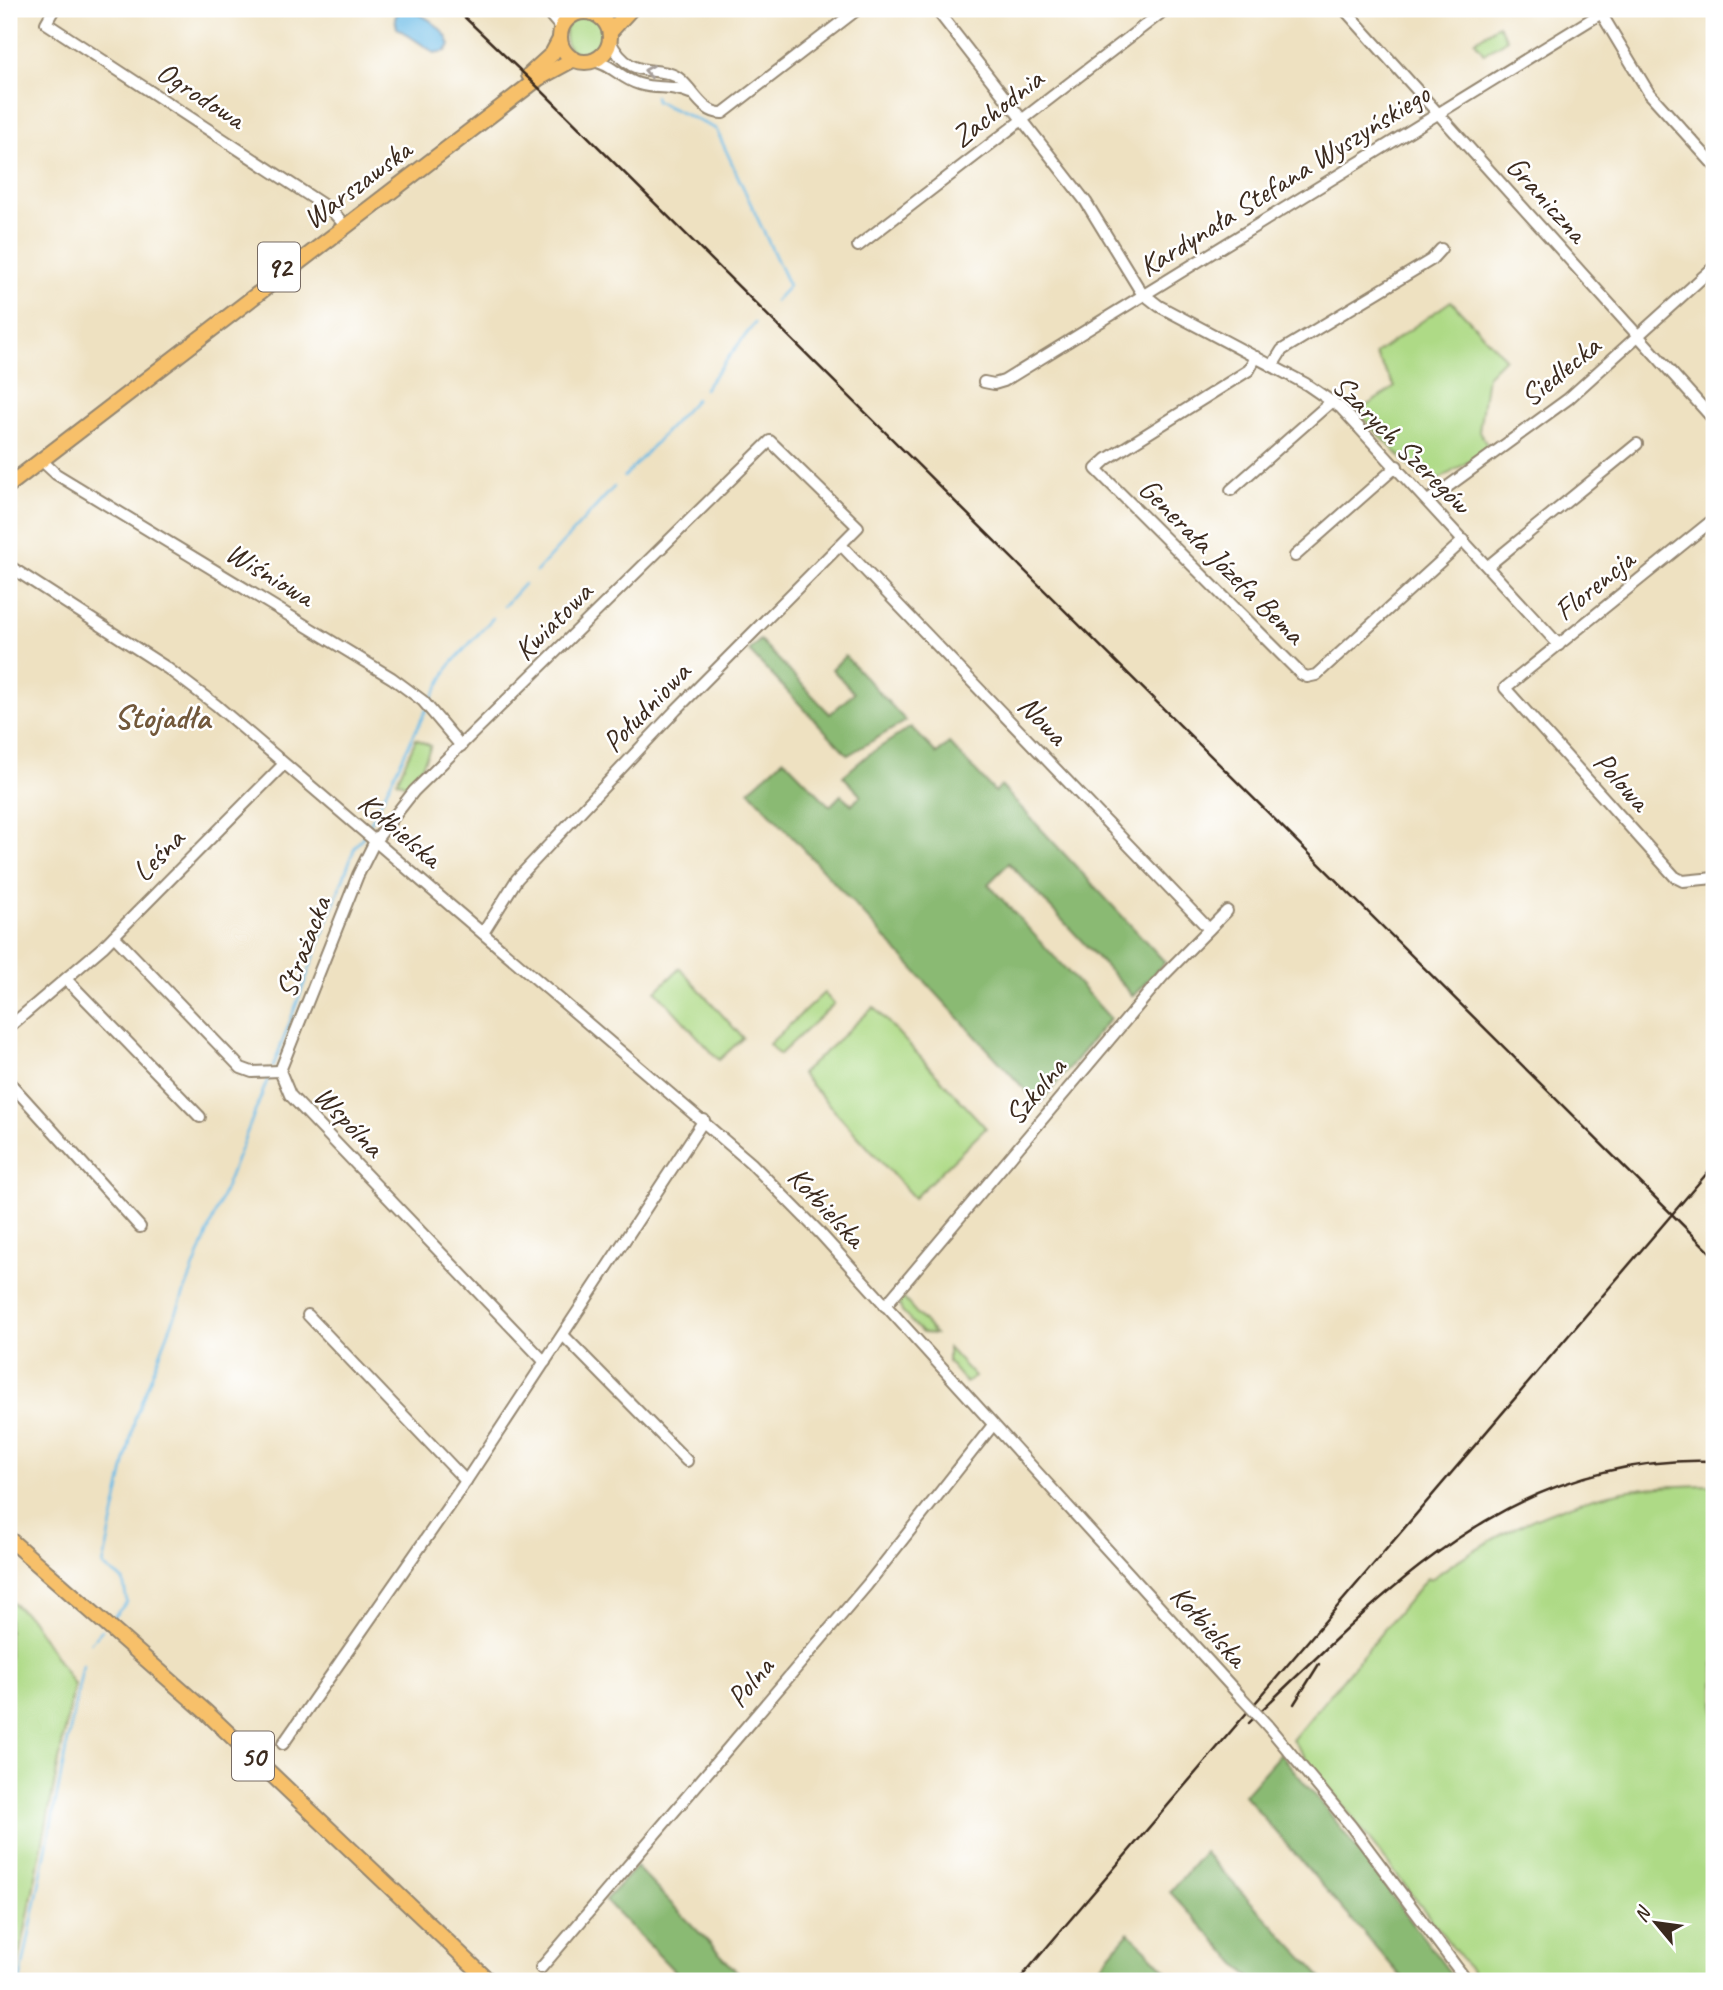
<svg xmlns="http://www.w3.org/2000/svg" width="1723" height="1990" viewBox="0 0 1723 1990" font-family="Caveat,sans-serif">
	<rect width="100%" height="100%" fill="#fff"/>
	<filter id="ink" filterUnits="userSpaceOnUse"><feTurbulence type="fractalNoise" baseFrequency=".0143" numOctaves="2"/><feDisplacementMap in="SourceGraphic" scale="14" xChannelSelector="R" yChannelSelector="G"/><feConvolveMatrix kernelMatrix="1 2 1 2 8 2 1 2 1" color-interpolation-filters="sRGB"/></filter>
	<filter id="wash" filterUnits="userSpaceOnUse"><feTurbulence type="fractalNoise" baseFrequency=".00686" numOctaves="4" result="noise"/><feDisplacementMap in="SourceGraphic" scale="28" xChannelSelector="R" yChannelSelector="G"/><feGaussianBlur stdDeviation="1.57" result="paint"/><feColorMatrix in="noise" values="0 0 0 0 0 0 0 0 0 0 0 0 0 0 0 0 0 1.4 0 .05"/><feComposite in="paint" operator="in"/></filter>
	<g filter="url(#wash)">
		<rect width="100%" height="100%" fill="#eee1c1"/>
		<g fill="#aeda86" stroke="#748252" stroke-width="2">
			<circle cx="585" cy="36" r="20"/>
			<path d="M 1498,25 L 1507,39 L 1484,54 L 1475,41 Z"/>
			<path d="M 1451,301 L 1505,358 L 1487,376 L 1479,431 L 1488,446 L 1486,451 L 1438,480 L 1426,468 L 1418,475 L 1357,412 L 1395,387 L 1375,354 Z"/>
			<path d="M 416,739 L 431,746 L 412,788 L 397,781 Z"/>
			<path d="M 680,968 L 743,1038 L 719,1060 L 656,991 Z"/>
			<path d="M 824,993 L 834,1004 L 779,1055 L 769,1044 Z"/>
			<path d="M 874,1007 L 986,1128 L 914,1198 L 801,1074 Z"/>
			<path d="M 903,1298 L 935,1334 L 922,1333 L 902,1312 L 899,1303 Z"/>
			<path d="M 948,1348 L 975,1377 L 966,1383 L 948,1362 Z"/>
			<path d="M 1705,1485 L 1714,1486 L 1714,1981 L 1479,1981 L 1292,1740 L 1427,1578 L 1430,1580 C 1489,1536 1551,1505 1624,1491 C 1650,1486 1678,1486 1705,1485 Z"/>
			<path d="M 9,1600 L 31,1619 L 74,1685 L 15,1981 L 9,1981 Z"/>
		</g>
		<g fill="#8aba73" stroke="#627248" stroke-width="2">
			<path d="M 760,640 L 830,714 L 854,693 L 832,669 L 845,656 L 906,721 L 848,755 L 749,651 Z"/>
			<path d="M 911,727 L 937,754 L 949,743 L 995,792 L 1001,786 L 1165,962 L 1133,996 L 1009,863 L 988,884 L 1110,1018 L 1039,1105 L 749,790 L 784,759 L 830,806 L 841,795 L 852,805 L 861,795 L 843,776 L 868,755 Z"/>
			<path d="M 1280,1754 L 1325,1807 L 1456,1981 L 1405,1981 L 1244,1795 Z"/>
			<path d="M 1204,1852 L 1325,1981 L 1253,1981 L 1170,1892 Z"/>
			<path d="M 636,1867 L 746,1981 L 684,1981 L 605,1900 Z"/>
			<path d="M 1129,1932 L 1176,1981 L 1087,1981 Z"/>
		</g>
		<path fill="#6bbbe6" stroke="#537282" stroke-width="2" d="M 400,9 C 418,9 445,27 450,45 L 446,51 L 435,53 L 397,28 L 395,18 Z"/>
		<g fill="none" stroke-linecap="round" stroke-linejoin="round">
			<g stroke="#6bbbe6" stroke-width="2.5">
				<path d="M 655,96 L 656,101 L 716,129 L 789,286 L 775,301"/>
				<path d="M 704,389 L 755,323"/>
				<path d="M 624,477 L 696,399"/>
				<path d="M 536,572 L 614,487"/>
				<path d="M 504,606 L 524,584"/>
				<path d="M 429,704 L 450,665 L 493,618"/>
				<path d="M 367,830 L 426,710"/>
				<path d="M 273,1067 L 355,847 L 364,835"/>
				<path d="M 109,1622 L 127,1602 L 123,1580 L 103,1566 L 135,1418 L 269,1076"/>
				<path d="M 91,1642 L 102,1630"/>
				<path d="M 20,1981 L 83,1665"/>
			</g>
		</g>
	</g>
	<g filter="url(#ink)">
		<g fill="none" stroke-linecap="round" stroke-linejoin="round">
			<g stroke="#948670" stroke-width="14">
				<g id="minor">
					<path d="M 54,9 L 46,23 L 331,210 L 340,220"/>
					<path d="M 545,9 L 562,29"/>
					<path d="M 564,9 L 573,15"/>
					<path d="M 936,9 L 1086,202 L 1141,292 L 1159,306 L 1306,384 L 1341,408 L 1559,645"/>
					<path d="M 1344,9 L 1714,420"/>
					<path d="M 1601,13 L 1649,93 L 1714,165"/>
					<path d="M 610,41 C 631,84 660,62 681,80 C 694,91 703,114 723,113 L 858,9"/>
					<path d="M 593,61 C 612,64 621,79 639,84 C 657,90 670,84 690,93"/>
					<path d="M 858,246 L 1166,9"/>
					<path d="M 1256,357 L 1249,370 L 1107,459 L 1096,469 L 1301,674 L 1307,677 L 1316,675 L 1464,540"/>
					<path d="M 1272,366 L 1282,350 L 1431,260 L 1441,249"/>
					<path d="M 984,382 L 994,384 L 1004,381 L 1608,9"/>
					<path d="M 41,460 L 56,474 L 392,678 L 423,701 L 461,746"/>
					<path d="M 1231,490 L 1332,401"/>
					<path d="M 1428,501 L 1568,399 L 1714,267"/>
					<path d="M 1714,519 L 1505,688 L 1675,877 L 1683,881 L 1714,878"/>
					<path d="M 841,545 L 1209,929"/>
					<path d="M 1295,556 L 1397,466"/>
					<path d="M 9,566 L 167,668 L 216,705 L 751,1163 L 819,1232 L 1240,1696"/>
					<path d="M 1488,566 L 1637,444"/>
					<path d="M 114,936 L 241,1068 L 252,1072 L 280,1071"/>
					<path d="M 66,979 L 200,1117"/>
					<path d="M 9,1027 L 103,947 L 284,764"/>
					<path d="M 280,1071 L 358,875 L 375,841 L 414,791 L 770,441 L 858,527 L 676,710 L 517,879 L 483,933"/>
					<path d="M 280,1071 L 290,1095 L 545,1362"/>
					<path d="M 9,1082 L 140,1227"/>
					<path d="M 885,1306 L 1163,976 L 1227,911"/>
					<path d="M 308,1315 L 466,1481"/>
					<path d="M 563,1335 L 687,1461"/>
					<path d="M 1267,1725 L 1351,1826 L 1467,1981"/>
					<path d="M 283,1744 L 466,1481 L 704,1120"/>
					<path d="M 541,1968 L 867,1585 L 993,1425"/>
				</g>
			</g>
			<g stroke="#948670" stroke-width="18">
				<g id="major">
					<circle cx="585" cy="37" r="25"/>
					<path d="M 610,32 L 631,9"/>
					<path d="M 529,75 L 552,54 L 560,39"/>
					<path d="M 9,485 L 539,78 L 574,59"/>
					<path d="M 9,1539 L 206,1712 L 489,1981"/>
				</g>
			</g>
			<use href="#minor" stroke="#fff" stroke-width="10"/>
			<use href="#major" stroke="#f7c06b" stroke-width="14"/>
			<g stroke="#3b2a1e" stroke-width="2.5">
				<path d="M 456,9 L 543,92 L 1714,1256"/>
				<path d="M 1294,1704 L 1319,1664"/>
				<path d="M 1249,1723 C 1277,1694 1308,1666 1337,1638 C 1446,1535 1557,1455 1714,1461"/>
				<path d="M 1018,1981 L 1714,1165"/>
			</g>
			<g stroke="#948670" stroke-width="14" stroke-linecap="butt">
				<path id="minor-bridge" d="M 1240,1696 L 1267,1725"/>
			</g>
			<use href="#minor-bridge" stroke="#fff" stroke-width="10"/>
		</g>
		<defs><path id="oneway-chevron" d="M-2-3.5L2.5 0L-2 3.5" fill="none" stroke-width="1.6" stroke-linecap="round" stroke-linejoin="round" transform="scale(1.75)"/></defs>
		<use stroke="#a79f9a" href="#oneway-chevron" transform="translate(649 71) rotate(-170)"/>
	</g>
	<g text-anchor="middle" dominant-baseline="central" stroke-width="5" stroke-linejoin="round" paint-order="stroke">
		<g fill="#fff" stroke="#766a62" stroke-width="2">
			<rect x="258" y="242.5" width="42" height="49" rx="5"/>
			<rect x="232" y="1731.5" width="42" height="49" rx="5"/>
		</g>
		<g font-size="28" font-weight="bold" fill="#3b2a1e">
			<text x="279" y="267">92</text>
			<text x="253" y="1756">50</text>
		</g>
		<g font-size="30" fill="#3b2a1e" stroke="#fff">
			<text transform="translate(201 95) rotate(33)">Ogrodowa</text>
			<text transform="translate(997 108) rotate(-38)">Zachodnia</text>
			<text transform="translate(1284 180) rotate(-32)">Kardynała Stefana Wyszyńskiego</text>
			<text transform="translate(357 184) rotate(-37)">Warszawska</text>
			<text transform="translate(1547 199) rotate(48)">Graniczna</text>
			<text transform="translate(1560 371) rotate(-39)">Siedlecka</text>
			<text transform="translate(1402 444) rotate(45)">Szarych Szeregów</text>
			<text transform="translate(1222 561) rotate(45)">Generała Józefa Bema</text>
			<text transform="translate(270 574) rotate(31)">Wiśniowa</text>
			<text transform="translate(1594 585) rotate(-39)">Florencja</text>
			<text transform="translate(553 621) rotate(-45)">Kwiatowa</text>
			<text transform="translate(646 707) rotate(-46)">Południowa</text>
			<text transform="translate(1043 720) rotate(46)">Nowa</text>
			<text transform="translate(1622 781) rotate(48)">Polowa</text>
			<text transform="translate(400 830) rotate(40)">Kołbielska</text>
			<text transform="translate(158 855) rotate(-46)">Leśna</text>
			<text transform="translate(303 947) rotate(-69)">Strażacka</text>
			<text transform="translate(1035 1091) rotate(-50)">Szkolna</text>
			<text transform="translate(349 1121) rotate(46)">Wspólna</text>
			<text transform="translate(827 1207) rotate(47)">Kołbielska</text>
			<text transform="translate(1209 1626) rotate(48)">Kołbielska</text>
			<text transform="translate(750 1682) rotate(-50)">Polna</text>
		</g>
		<g font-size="33" font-weight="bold" fill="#72583b" stroke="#fff">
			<text x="162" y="717">Stojadła</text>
		</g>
	</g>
	<rect width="1723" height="1990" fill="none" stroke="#fff" stroke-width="35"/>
	<g transform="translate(1656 1923) rotate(299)" stroke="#ffffff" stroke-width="5" paint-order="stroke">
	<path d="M0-5L12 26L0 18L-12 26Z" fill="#3b2a1e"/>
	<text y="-10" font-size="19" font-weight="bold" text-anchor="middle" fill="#3b2a1e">N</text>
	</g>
</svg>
